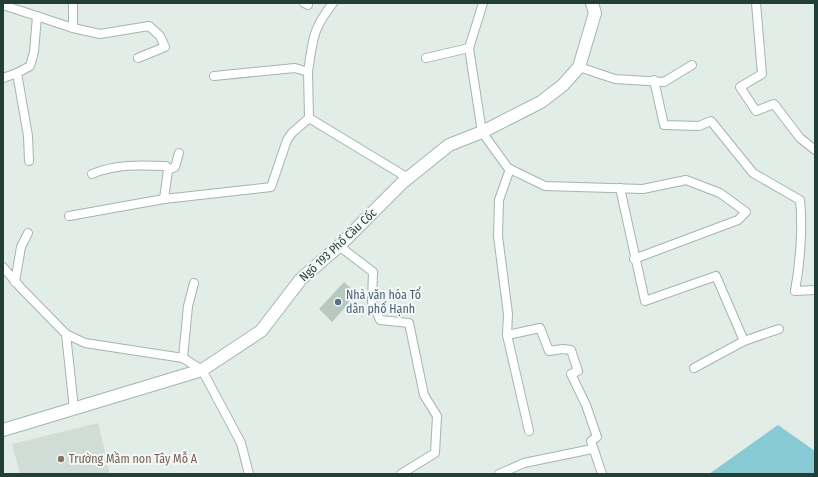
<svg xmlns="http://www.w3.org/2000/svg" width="818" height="477" viewBox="0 0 818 477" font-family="'Fira Sans Condensed',sans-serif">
	<rect width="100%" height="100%" fill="#e2ede8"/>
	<path fill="#d0ddd7" d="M 98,423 L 110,474 L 20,474 L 12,444 Z"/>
	<path fill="#88cad4" d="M 778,425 L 815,451 L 815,474 L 709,474 Z"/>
	<path fill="#b7c8c1" d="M 344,282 L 357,294 L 332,322 L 319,309 Z"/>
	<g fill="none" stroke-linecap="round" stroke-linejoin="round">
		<g stroke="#a4b5af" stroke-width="10">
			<g id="service">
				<path d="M 304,3 L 308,5"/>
				<path d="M 756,3 L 762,74 L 740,87 L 756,111 L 774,104 L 800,138 L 815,150"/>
				<path d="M 3,5 L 73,28 L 100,34 L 149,26 L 160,36 L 165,47 L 138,58"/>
				<path d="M 73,28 L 73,3"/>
				<path d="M 469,48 L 483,3"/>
				<path d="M 426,58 L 469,48 L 482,132 L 508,168 L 545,186 L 643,189 L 686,180 L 720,193 L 746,212 L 738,220 L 634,259"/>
				<path d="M 579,67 L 615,79 L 664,82 L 692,65"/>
				<path d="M 308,72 C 313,39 312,30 333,3"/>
				<path d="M 3,78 L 17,73"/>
				<path d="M 654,80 L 664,125 L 699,126 L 711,121 L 753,173 L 800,200 C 803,226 800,264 795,291 L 815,290"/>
				<path d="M 309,118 L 408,178"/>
				<path d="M 29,161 L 28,136 L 17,73 L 30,66 L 34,52 L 37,16"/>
				<path d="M 510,169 L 499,200 L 498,236 L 508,314 L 507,335 L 529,431"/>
				<path d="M 168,170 L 175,167 L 179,153"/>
				<path d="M 92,174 C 115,164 140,165 166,166 L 168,170 L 164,199"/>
				<path d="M 620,188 L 645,301 L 716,276 L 744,341"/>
				<path d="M 69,216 L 164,199 L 271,187 L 287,140 L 292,133 L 309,118 L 308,72 L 295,68 L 214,76"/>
				<path d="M 339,246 L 373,272 L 372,302 L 380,320 L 409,323 L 424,395 L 437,416 L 435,453 L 401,474"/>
				<path d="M 3,267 L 21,288 L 66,334 L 85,343 L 183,358 L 202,370 L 241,443 L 249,474"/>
				<path d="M 15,282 L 21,247 L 28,233"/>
				<path d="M 66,334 L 74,409"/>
				<path d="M 507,335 L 540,328 L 549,351 L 563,349 L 571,350 L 578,371 L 571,374 L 586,405 L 597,437 L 591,441 L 602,474"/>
				<path d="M 183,358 L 188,306 L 194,283"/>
				<path d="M 694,368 L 744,341 L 779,329"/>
				<path d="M 499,474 L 524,463 L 592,449"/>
			</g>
		</g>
		<g stroke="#a4b5af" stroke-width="14">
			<path id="minor" d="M 3,430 L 202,370 L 261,331 L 301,279 L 339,246 L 403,182 L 449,145 L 482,132 L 541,102 L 563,85 L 579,67 L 595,13 L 592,3"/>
		</g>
		<use href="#service" stroke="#fff" stroke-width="8"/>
		<use href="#minor" stroke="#fff" stroke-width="12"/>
	</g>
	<circle fill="#5c6f8a" stroke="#f3f9f6" stroke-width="1.5" cx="338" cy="302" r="4"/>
	<circle fill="#8d6e63" stroke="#f3f9f6" stroke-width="1.5" cx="61" cy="459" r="4"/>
	<g text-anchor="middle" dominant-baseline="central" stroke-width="4" stroke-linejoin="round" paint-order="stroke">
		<g font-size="12" fill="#213f36" stroke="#f3f9f6">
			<text transform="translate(338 245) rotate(-43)">Ngõ 193 Phố Cầu Cốc</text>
		</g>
		<g font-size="12" fill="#4e5e75" stroke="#f3f9f6" text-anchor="start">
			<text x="346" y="295">Nhà văn hóa Tổ<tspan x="346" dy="14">dân phố Hạnh</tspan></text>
		</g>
		<g font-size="12" fill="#785e54" stroke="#f3f9f6" text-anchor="start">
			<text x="69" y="459">Trường Mầm non Tây Mỗ A</text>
		</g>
	</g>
	<rect width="818" height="477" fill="none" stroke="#213f36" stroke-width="8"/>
</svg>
